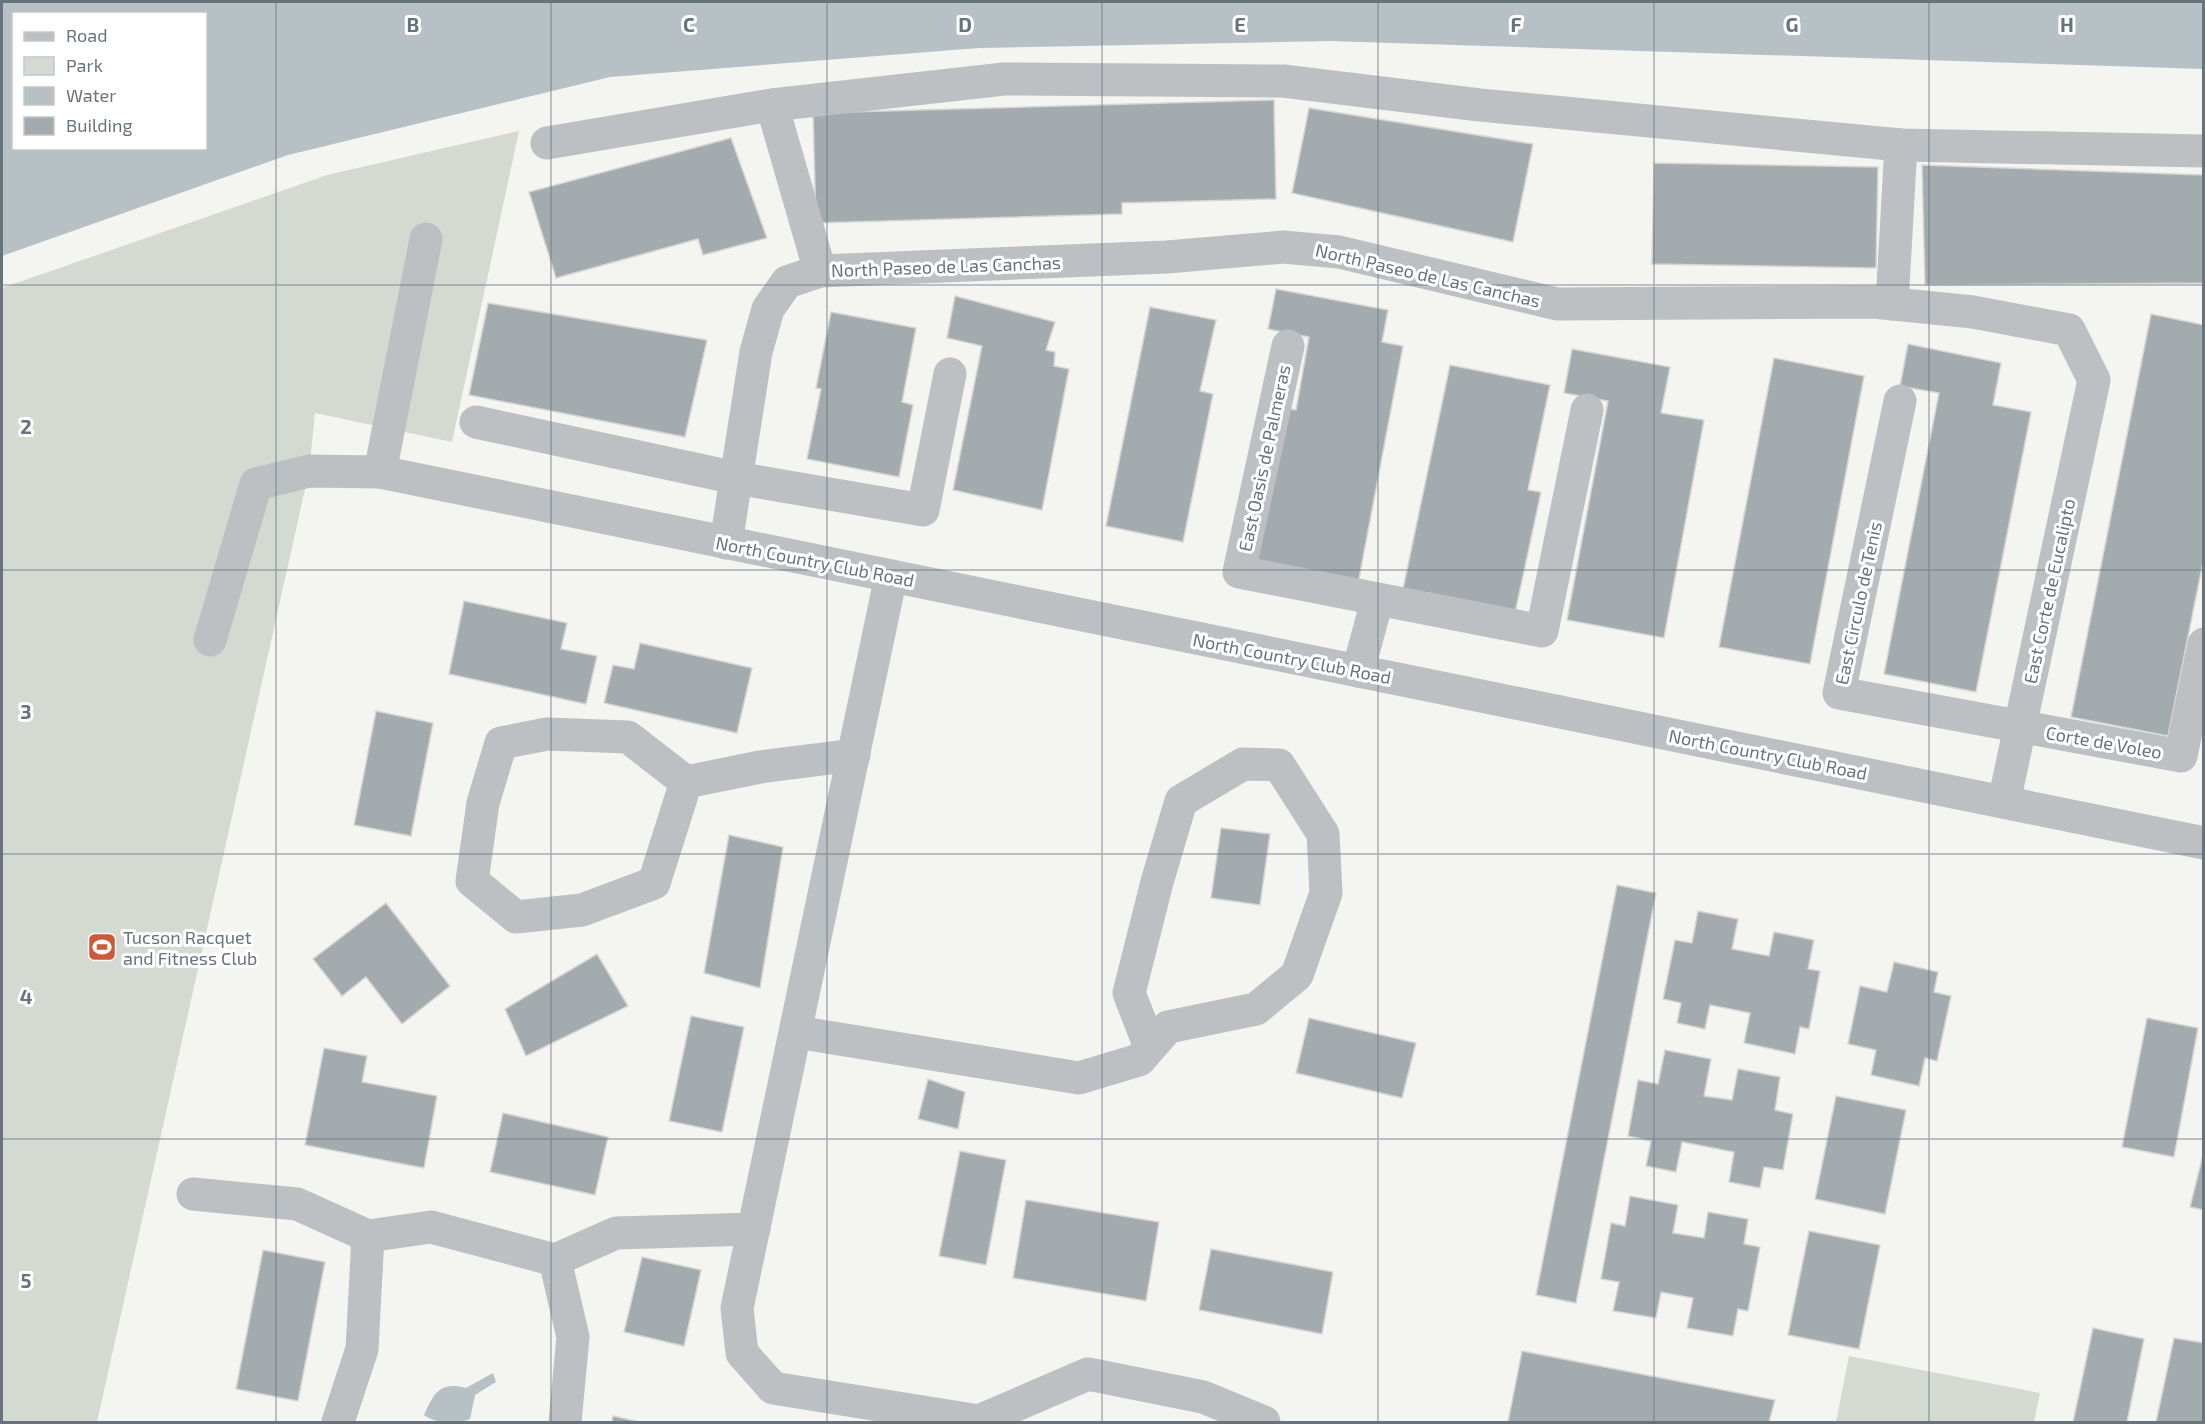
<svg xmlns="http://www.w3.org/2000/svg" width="2205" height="1424" viewBox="0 0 2205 1424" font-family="'Exo 2',sans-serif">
	<rect width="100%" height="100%" fill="#f4f4f1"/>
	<g fill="#d4d9d1">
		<path d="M 519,131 L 452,442 L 315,413 L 309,471 L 97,1422 L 2,1422 L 2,288 L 327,175 Z"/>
		<path d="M 1849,1356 L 2040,1393 L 2034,1422 L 1836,1422 Z"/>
	</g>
	<g fill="#b7c0c4" fill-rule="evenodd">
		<path d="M 2,2 L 2203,2 L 2204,69 L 1330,41 L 979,48 L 610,77 L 288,155 L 2,256 ZM 14,14 L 206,14 L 206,148 L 14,148 Z"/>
		<path d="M 493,1373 L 496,1382 L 475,1395 L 470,1419 C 458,1424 435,1424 424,1415 C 434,1393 440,1381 466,1388 Z"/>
	</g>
	<g fill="#a4abaf" stroke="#d6d6d4" stroke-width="1.5">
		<path d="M 1274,100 L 1276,199 L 1122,203 L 1122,214 L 816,223 L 813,113 Z"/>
		<path d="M 1309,108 L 1533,144 L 1513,242 L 1292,193 Z"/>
		<path d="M 731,138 L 767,238 L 703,255 L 698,239 L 556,278 L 529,192 Z"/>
		<path d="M 1654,163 L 1878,167 L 1876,268 L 1652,264 Z"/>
		<path d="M 1922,165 L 2204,175 L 2204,283 L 1925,285 Z"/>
		<path d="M 1276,289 L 1388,310 L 1382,342 L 1403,346 L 1358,584 L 1256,565 L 1286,408 L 1296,410 L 1309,337 L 1268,329 Z"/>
		<path d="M 955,296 L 1055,322 L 1046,350 L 1055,352 L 1054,366 L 1069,369 L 1042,510 L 953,490 L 982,346 L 947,338 Z"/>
		<path d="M 488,303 L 707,340 L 685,437 L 469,395 Z"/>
		<path d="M 1150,307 L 1216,320 L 1200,391 L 1213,394 L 1183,542 L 1106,526 Z"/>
		<path d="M 831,312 L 916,328 L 902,402 L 913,405 L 899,477 L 807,459 L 821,389 L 816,388 Z"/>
		<path d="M 2151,314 L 2204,325 L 2204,557 L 2168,736 L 2071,717 Z"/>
		<path d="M 1908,344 L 2001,363 L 1993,405 L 2031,412 L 1976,692 L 1884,674 L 1939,393 L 1900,386 Z"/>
		<path d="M 1572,349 L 1670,367 L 1661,413 L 1704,420 L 1664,638 L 1567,620 L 1608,401 L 1564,393 Z"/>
		<path d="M 1774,358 L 1864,376 L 1810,664 L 1719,647 Z"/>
		<path d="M 1450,365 L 1550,385 L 1528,490 L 1541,492 L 1515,613 L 1403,589 Z"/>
		<path d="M 464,601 L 567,623 L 561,649 L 597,656 L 586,704 L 449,674 Z"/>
		<path d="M 640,643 L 752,668 L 737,733 L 604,703 L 613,665 L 634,669 Z"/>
		<path d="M 376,711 L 433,723 L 411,836 L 354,825 Z"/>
		<path d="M 1221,828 L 1270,834 L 1260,905 L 1211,898 Z"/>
		<path d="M 729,835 L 783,847 L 760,988 L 704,973 Z"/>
		<path d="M 1617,885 L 1656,893 L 1576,1303 L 1536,1295 Z"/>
		<path d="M 386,903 L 450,986 L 402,1024 L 366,977 L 342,996 L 313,959 Z"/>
		<path d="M 1698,911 L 1738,919 L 1732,949 L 1769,956 L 1774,932 L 1814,940 L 1808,969 L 1820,971 L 1809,1029 L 1800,1027 L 1795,1054 L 1744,1043 L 1750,1013 L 1710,1005 L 1705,1029 L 1677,1023 L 1681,1003 L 1663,999 L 1675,940 L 1692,943 Z"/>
		<path d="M 597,954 L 628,1006 L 526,1056 L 505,1009 Z"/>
		<path d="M 1894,962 L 1938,972 L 1934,992 L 1951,996 L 1937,1061 L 1925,1058 L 1919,1086 L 1871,1075 L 1876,1050 L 1848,1044 L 1860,986 L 1887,992 Z"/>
		<path d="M 691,1016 L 744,1027 L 722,1132 L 669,1121 Z"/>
		<path d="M 1309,1018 L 1416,1043 L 1402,1098 L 1296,1073 Z"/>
		<path d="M 2147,1018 L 2198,1028 L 2174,1157 L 2122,1147 Z"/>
		<path d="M 324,1048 L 367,1056 L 362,1082 L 437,1096 L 424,1168 L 305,1145 Z"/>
		<path d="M 1665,1050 L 1711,1059 L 1704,1096 L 1732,1100 L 1738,1069 L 1780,1077 L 1775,1110 L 1793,1114 L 1783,1170 L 1764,1167 L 1760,1188 L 1729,1182 L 1734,1152 L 1682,1142 L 1676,1172 L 1646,1166 L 1651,1141 L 1628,1136 L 1638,1080 L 1658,1084 Z"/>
		<path d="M 928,1079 L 965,1092 L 958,1129 L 918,1119 Z"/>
		<path d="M 1836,1096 L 1906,1110 L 1885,1214 L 1815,1199 Z"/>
		<path d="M 503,1113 L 608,1137 L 595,1195 L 490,1172 Z"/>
		<path d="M 960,1151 L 1006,1160 L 986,1265 L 939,1256 Z"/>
		<path d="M 2204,1151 L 2204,1210 L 2190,1207 Z"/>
		<path d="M 1630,1196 L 1678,1205 L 1673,1233 L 1704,1238 L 1708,1212 L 1748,1219 L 1744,1244 L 1760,1247 L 1748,1311 L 1738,1309 L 1733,1336 L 1687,1328 L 1693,1298 L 1661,1292 L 1656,1318 L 1613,1311 L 1619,1282 L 1601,1279 L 1611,1223 L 1625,1226 Z"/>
		<path d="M 1026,1200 L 1159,1222 L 1146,1301 L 1013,1278 Z"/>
		<path d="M 1809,1231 L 1880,1245 L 1859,1349 L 1788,1335 Z"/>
		<path d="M 1211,1249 L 1333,1272 L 1322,1334 L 1199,1310 Z"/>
		<path d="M 263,1250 L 325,1262 L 298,1401 L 236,1389 Z"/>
		<path d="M 642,1257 L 701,1270 L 684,1346 L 624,1332 Z"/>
		<path d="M 2093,1328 L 2144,1339 L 2127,1422 L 2073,1422 Z"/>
		<path d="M 2174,1338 L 2204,1343 L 2204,1422 L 2156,1422 Z"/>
		<path d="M 1522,1351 L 1775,1400 L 1769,1422 L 1508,1422 Z"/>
		<path d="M 613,1416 L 640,1422 L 612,1422 Z"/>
	</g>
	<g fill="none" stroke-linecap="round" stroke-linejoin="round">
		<g stroke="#bcc0c2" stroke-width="33">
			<path d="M 772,105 L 820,271"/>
			<path d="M 547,143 L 772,105 L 1004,79 L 1283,81 L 1480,105 L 1901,145 L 2204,151"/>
			<path d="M 1892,304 L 1901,145"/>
			<path d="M 1288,346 L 1239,572 L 1542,631 L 1587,410"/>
			<path d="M 1900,401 L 1839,693 L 2181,756 L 2204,644"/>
			<path d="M 476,422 L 736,478 L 923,510 L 950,374"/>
			<path d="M 380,472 L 426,239"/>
			<path d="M 726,543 L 756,352 L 768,309 L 787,282 L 820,271 L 1167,257 L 1283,247 L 1339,252 L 1557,304 L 1874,302 L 1973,312 L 2069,330 L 2094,380 L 2004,802"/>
			<path d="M 891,576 L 737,1308 L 742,1353 L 773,1388 L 979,1421 L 1088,1374 L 1203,1397 L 1264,1422"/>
			<path d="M 210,640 L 256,484 L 309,471 L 380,472 L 2204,843"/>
			<path d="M 1358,671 L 1377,601"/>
			<path d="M 686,782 L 654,883 L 582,910 L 516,917 L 472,881 L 483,803 L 501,743 L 547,734 L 628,737 L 686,782 L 760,767 L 854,755"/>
			<path d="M 796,1032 L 1079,1078 L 1139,1060 L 1168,1027 L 1256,1009 L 1297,975 L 1326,893 L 1323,834 L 1279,765 L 1243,764 L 1181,801 L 1157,882 L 1129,993 L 1150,1047"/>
			<path d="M 193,1194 L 297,1204 L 368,1236"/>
			<path d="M 555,1260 L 573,1337 L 565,1422"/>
			<path d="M 338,1422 L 362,1349 L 368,1236 L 431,1227 L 555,1260 L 616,1233 L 754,1229"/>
		</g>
	</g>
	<path fill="none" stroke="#67747e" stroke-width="1.5" stroke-opacity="0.55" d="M 276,2 L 276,1422M 551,2 L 551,1422M 827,2 L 827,1422M 1102,2 L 1102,1422M 1378,2 L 1378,1422M 1654,2 L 1654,1422M 1929,2 L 1929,1422M 2,285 L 2204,285M 2,570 L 2204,570M 2,854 L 2204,854M 2,1139 L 2204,1139"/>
	<defs>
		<g id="stadium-square" transform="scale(1.5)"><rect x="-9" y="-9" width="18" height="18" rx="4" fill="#cd5938" stroke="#fff"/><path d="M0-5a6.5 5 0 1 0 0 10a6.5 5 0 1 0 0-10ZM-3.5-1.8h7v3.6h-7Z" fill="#fff"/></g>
	</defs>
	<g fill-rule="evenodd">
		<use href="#stadium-square" x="102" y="947"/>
	</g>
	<g text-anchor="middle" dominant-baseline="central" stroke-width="6" stroke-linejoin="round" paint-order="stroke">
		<g font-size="18" fill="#67747e" stroke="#fff">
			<text transform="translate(946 266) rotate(-2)">North Paseo de Las Canchas</text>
			<text transform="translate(1428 275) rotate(13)">North Paseo de Las Canchas</text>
			<text transform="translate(1264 458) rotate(-78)">East Oasis de Palmeras</text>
			<text transform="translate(815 561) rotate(11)">North Country Club Road</text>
			<text transform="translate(2049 591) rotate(-78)">East Corte de Eucalipto</text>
			<text transform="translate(1858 603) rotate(-78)">East Circulo de Tenis</text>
			<text transform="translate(1292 658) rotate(11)">North Country Club Road</text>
			<text transform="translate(2104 742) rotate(10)">Corte de Voleo</text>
			<text transform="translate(1768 754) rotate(11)">North Country Club Road</text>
		</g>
		<g font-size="18" fill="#67747e" stroke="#fff" text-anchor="start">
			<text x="123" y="937">Tucson Racquet<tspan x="123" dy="21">and Fitness Club</tspan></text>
		</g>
	</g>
	<g font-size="20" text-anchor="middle" font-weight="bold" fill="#67747e" stroke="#fff" stroke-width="6" stroke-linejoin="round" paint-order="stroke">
		<text x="413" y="32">B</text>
		<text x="689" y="32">C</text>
		<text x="965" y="32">D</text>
		<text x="1240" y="32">E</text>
		<text x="1516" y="32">F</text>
		<text x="1792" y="32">G</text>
		<text x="2067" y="32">H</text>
		<text x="26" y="434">2</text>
		<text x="26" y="719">3</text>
		<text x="26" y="1004">4</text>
		<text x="26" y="1288">5</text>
	</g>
	<rect width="2205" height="1424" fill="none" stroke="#67747e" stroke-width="6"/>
	<rect x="12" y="12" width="195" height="138" fill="#ffffff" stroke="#c2c7cb" stroke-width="1.5"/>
	<rect x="24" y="32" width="30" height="9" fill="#bcc0c2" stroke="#c2c7cb" stroke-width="1.5"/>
	<text x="66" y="42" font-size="18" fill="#67747e">Road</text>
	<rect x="24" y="57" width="30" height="18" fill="#d4d9d1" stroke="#c2c7cb" stroke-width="1.5"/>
	<text x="66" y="72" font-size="18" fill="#67747e">Park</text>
	<rect x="24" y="87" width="30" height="18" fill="#b7c0c4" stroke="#c2c7cb" stroke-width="1.5"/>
	<text x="66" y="102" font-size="18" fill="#67747e">Water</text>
	<rect x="24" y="117" width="30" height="18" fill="#a4abaf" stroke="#c2c7cb" stroke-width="1.5"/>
	<text x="66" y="132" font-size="18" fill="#67747e">Building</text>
</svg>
